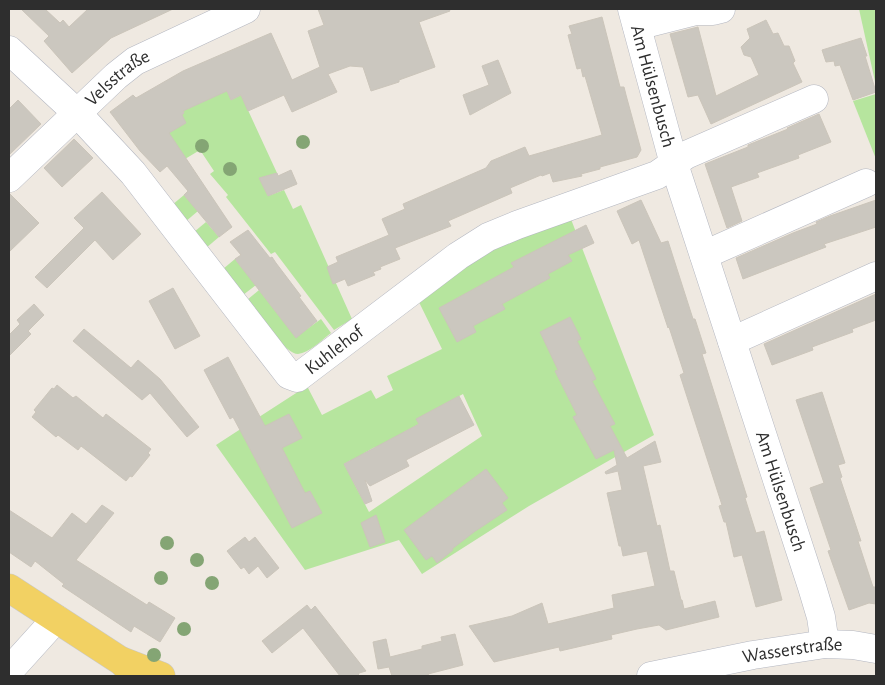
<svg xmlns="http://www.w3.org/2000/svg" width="885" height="685" viewBox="0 0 885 685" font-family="'Alegreya Sans',sans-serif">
	<rect width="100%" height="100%" fill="#efe9e1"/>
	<g fill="#b6e59e" fill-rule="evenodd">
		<path d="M 859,9 L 876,9 L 876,86 Z"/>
		<path d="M 227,91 L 231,100 L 241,95 L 277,173 L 260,178 L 268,196 L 284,190 L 293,209 L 301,205 L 352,319 L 334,330 L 275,252 L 271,254 L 226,197 L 228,195 L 210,174 L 214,171 L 200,150 L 185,159 L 163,126 L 184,113 L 176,99 Z"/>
		<path d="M 876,94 L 876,159 L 853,101 Z"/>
		<path d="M 184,195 L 198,211 L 185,222 L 172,205 Z"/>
		<path d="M 569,214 L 654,435 L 529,506 L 422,574 L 399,540 L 305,570 L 216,445 L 307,386 L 322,415 L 371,390 L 376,399 L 393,390 L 387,376 L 442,349 L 416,296 L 517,234 ZM 463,394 L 482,436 L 369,512 L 344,464 L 351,460 L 353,463 C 363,453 374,445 389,444 L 388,441 L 397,436 L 405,435 L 404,432 L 419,424 L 417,419 Z"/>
		<path d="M 206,222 L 219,237 L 206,248 L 194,232 Z"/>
		<path d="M 235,259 L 256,285 L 243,295 L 223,269 Z"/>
		<path d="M 259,290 L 296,337 L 321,319 L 331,333 C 322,340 309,353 298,354 C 284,354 256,311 247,300 Z"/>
	</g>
	<g fill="#cbc7bf" stroke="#cbc5ba">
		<path d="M 21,9 L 45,9 L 60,23 L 63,20 L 69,27 L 88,9 L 173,9 L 111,38 L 72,73 L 44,41 L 49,36 Z"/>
		<path d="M 318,9 L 449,9 L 450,11 L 419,22 L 435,67 L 399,80 L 399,82 L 371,91 L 363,67 L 350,66 L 328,74 L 337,92 L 292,112 L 284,95 L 248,111 L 241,95 L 231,100 L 227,91 L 183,111 L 184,113 L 182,115 L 186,123 L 169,133 L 232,227 L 219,237 L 184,195 L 188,191 L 167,166 L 160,172 L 140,151 L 110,112 L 133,95 L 136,98 L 183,71 L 271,33 L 292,80 L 320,67 L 308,31 L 324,25 Z"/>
		<path d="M 602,17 L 620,87 L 624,87 L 626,95 L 641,150 L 637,157 L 600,167 L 600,169 L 581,174 L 582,176 L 553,182 L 550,173 L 542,176 L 541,175 L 510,188 L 512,193 L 448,221 L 451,226 L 395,248 L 400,259 L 380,267 L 381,269 L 373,272 L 375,275 L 348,286 L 345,279 L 333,284 L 327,267 L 338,262 L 336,257 L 389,235 L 382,219 L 405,209 L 403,204 L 486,168 L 491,161 L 525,147 L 529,156 L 602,135 L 585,76 L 583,77 L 581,68 L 577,69 L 568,35 L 572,34 L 569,26 Z"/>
		<path d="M 766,20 L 773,34 L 778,33 L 784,46 L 789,46 L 795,61 L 793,63 L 802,82 L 711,124 L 698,95 L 688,97 L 670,34 L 698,27 L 716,96 L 759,75 L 751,57 L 744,55 L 741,47 L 750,38 L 747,29 Z"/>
		<path d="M 861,38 L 867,56 L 865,56 L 876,92 L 853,100 L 840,65 L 835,66 L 834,61 L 826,62 L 822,50 Z"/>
		<path d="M 498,60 L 511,93 L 470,115 L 463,95 L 489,85 L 482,66 Z"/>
		<path d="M 18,100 L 41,124 L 9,155 L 9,109 Z"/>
		<path d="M 819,114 L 831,142 L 798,155 L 799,158 L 757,173 L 759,177 L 731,187 L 742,221 L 727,228 L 705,164 L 748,147 L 748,145 L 788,129 L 787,128 Z"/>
		<path d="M 74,139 L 93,158 L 62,187 L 44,168 Z"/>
		<path d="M 291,170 L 297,184 L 268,196 L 259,178 L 277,173 L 278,176 Z"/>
		<path d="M 102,192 L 141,234 L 113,260 L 95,240 L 47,288 L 35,277 L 84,228 L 74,218 Z"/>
		<path d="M 9,193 L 39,223 L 9,252 Z"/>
		<path d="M 641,200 L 661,243 L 668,241 L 693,319 L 695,319 L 706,353 L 702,354 L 747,497 L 745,498 L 750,514 L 756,533 L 764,531 L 782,600 L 756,607 L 742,555 L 734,557 L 726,522 L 724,522 L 719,506 L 722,505 L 680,375 L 684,373 L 669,327 L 668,328 L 639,240 L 632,244 L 617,211 Z"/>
		<path d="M 876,200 L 876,227 L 824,244 L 826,247 L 743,279 L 736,258 L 793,233 L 817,224 L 816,222 L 830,216 Z"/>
		<path d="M 586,225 L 594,243 L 568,255 L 572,261 L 548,274 L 550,278 L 502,304 L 505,309 L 473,326 L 476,332 L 457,342 L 439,308 L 514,267 L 511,263 Z"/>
		<path d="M 248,230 L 270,258 L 272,257 L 276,263 L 301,296 L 299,297 L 317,321 L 296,338 L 235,259 L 241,255 L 230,242 Z"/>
		<path d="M 173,288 L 200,336 L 175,349 L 149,301 Z"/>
		<path d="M 876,294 L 876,320 L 852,329 L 853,332 L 812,347 L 813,350 L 772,365 L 764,344 Z"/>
		<path d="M 34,304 L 44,315 L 28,331 L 31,334 L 9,356 L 9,335 L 20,324 L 17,320 Z"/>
		<path d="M 570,317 L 581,339 L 577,341 L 596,379 L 592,381 L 615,424 L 610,426 L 627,458 L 655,441 L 661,462 L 643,466 L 657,526 L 660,525 L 670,571 L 674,571 L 681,600 L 682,600 L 684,609 L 715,601 L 719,617 L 666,630 L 659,625 L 637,629 L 611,635 L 612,639 L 560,651 L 559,647 L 494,662 L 469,626 L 512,616 L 542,603 L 548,624 L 614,608 L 612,595 L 655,586 L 647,551 L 623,556 L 621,546 L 619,546 L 607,493 L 622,490 L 618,471 L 606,474 L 605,472 L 617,465 L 614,450 L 596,459 L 573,417 L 577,415 L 555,371 L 558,370 L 540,332 Z"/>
		<path d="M 84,329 L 131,368 L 138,360 L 160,379 L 199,427 L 187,437 L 150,393 L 142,400 L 73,341 Z"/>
		<path d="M 228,357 L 265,426 L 289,414 L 302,438 L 282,448 L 305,493 L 310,491 L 322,513 L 292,528 L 233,417 L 230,419 L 204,370 Z"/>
		<path d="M 57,385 L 73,398 L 76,396 L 103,418 L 106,414 L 151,449 L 148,453 L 150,455 L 132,477 L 130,476 L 126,481 L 81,446 L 78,450 L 58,435 L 56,437 L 32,417 L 36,412 L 34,410 L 52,388 L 54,389 Z"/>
		<path d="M 822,392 L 845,463 L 838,465 L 842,477 L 840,478 L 861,541 L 858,541 L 873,587 L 876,587 L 876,604 L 869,603 L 849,610 L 828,551 L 831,550 L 810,488 L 824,483 L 796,400 Z"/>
		<path d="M 459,396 L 474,425 L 406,460 L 409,466 L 370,486 L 365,480 L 372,501 L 365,504 L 344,464 L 419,424 L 416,419 Z"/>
		<path d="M 486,469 L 508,498 L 502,503 L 507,510 L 474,532 L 452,549 L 453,550 L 437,563 L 432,556 L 426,560 L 404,530 Z"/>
		<path d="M 102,505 L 114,513 L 76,560 L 147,605 L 149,602 L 175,618 L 160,642 L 134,626 L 131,632 L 62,586 L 64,584 L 35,561 L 31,567 L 9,552 L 9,510 L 52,538 L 72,513 L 86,524 Z"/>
		<path d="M 376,515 L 385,542 L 370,547 L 361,523 Z"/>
		<path d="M 245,537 L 249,542 L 255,537 L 279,568 L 267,578 L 258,566 L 249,574 L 244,567 L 241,569 L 227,551 Z"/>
		<path d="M 307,605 L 311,610 L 315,606 L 366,671 L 359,673 L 358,676 L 340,676 L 303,628 L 272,653 L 262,641 Z"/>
		<path d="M 455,634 L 463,665 L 428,674 L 429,676 L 392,676 L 389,667 L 378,669 L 373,642 L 386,639 L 390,657 L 422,649 L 422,646 L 442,641 L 441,637 Z"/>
	</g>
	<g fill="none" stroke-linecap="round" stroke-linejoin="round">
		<g stroke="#b4b7c1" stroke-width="29">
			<g id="minor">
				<path id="s1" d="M 632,9 L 674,164 L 812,587 L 821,617 L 825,644"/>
				<path d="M 637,26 L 696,11 L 713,11 L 721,9"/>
				<path id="s2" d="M 9,50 L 77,113 L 133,173 L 289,375 L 297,378 L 458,256 L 488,237 L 517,225 L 657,175 L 686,155 L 814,99"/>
				<path id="s3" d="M 9,178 L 116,76 L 135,61 L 246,9"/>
				<path d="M 704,255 L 866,183"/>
				<path d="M 732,341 L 876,276"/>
				<path d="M 9,671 L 56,619"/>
				<path id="s4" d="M 651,676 L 753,655 L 825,644 L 853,645 L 876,649"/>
			</g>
		</g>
		<g stroke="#c9c9c9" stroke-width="29">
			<g id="major">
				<path d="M 9,588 L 121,661 L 137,676"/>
				<path d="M 122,661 L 161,676"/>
			</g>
		</g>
		<use href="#minor" stroke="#fff" stroke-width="28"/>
		<use href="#major" stroke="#f2d163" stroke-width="28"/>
	</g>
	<g fill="#84a574">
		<circle cx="303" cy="142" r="7"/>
		<circle cx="202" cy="146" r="7"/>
		<circle cx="230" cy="169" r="7"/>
		<circle cx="167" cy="543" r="7"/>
		<circle cx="197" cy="560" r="7"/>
		<circle cx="161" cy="578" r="7"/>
		<circle cx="212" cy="583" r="7"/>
		<circle cx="184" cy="629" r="7"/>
		<circle cx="154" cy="655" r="7"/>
	</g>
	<g text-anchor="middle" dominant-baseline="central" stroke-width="4" stroke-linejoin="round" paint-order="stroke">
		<g font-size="19" fill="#2e2e2e" stroke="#fff">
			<text stroke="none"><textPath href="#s3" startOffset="148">Velsstraße</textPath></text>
			<text stroke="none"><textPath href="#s1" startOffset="80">Am Hülsenbusch</textPath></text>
			<text stroke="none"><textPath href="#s2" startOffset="485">Kuhlehof</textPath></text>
			<text stroke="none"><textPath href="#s1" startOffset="505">Am Hülsenbusch</textPath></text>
			<text stroke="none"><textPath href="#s4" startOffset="144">Wasserstraße</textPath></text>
		</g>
	</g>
	<rect width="885" height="685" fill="none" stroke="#2e2e2e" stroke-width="20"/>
</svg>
